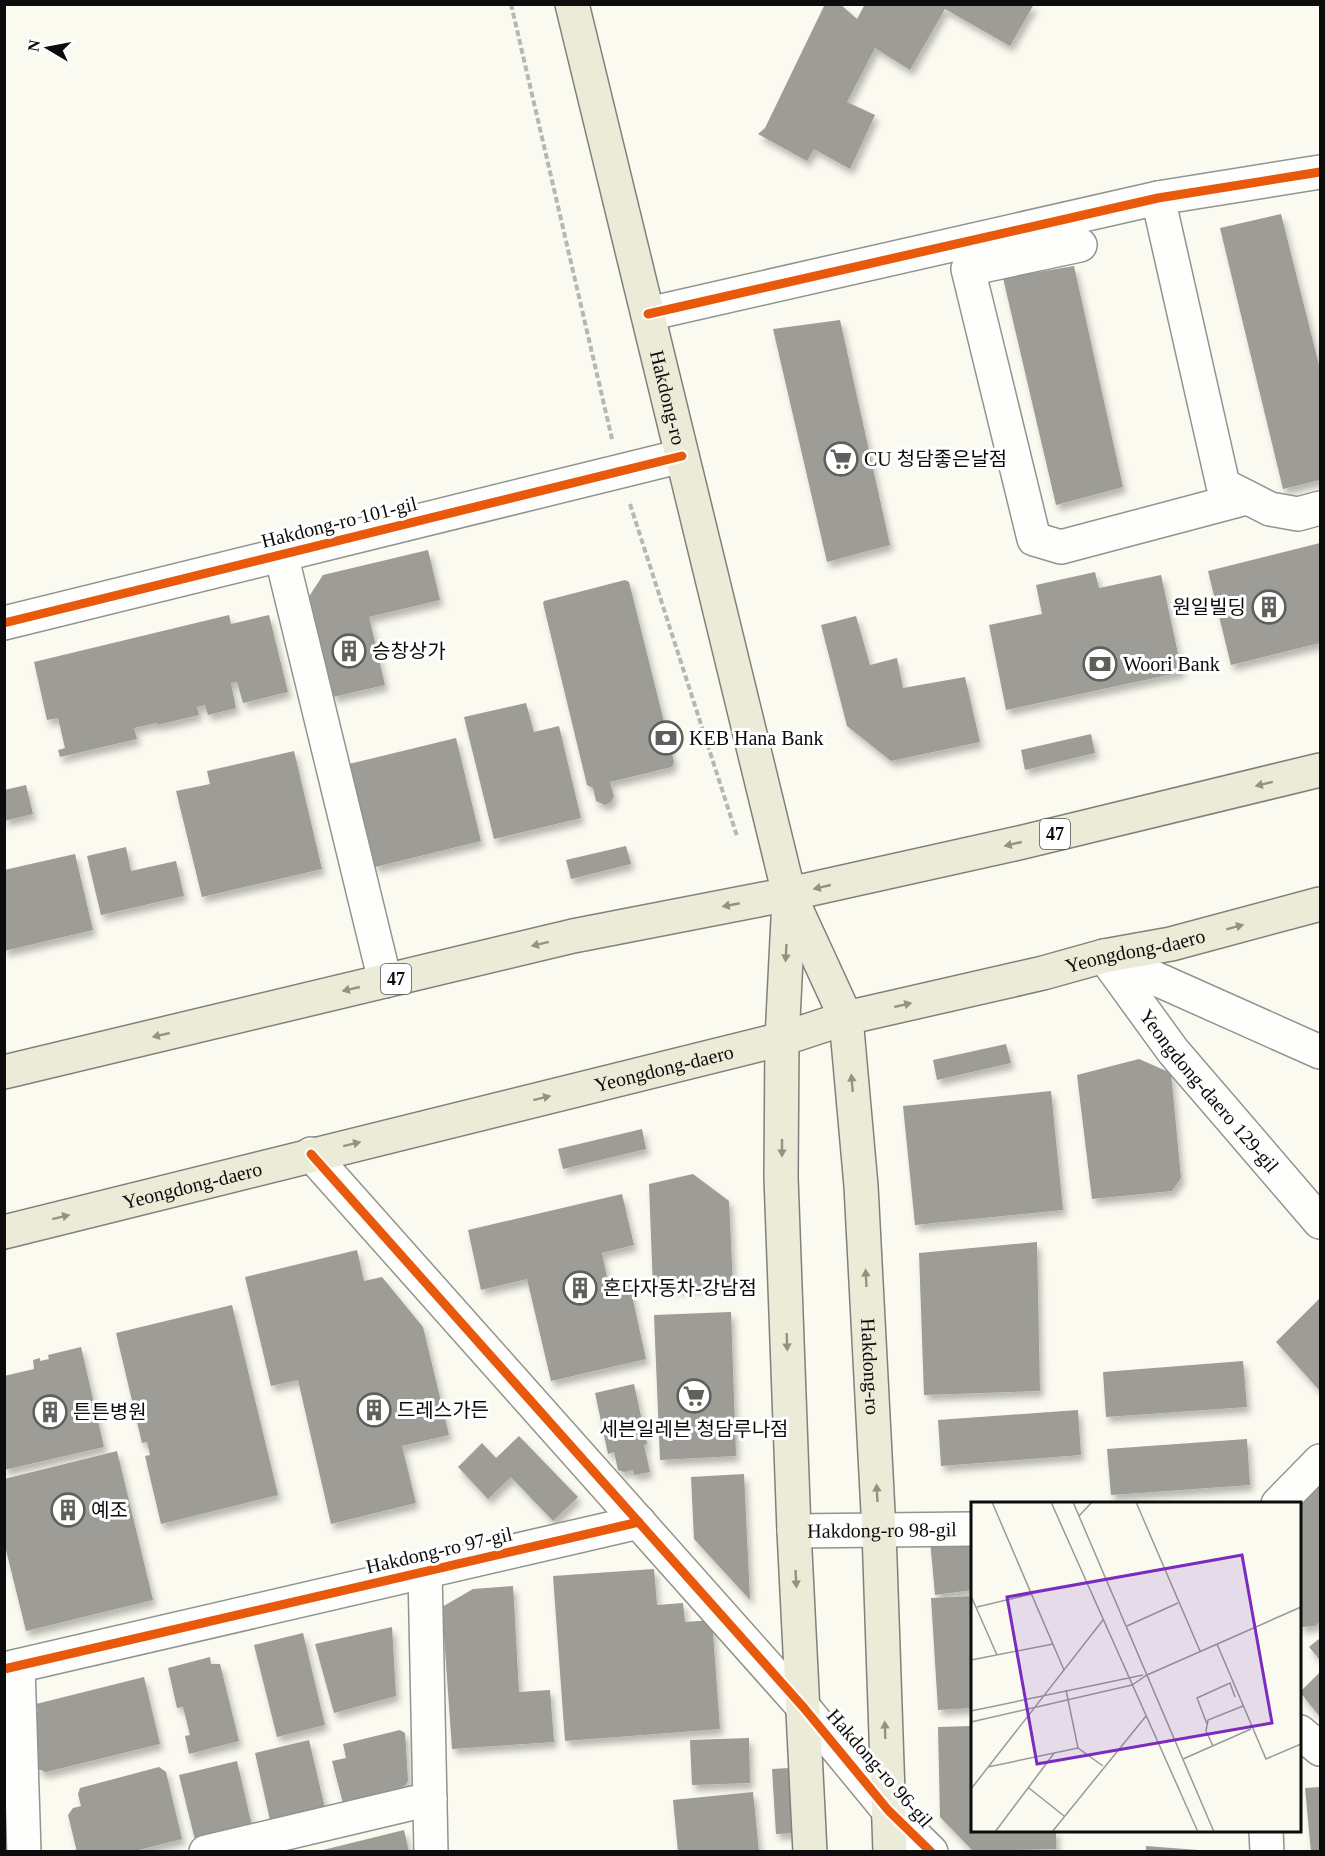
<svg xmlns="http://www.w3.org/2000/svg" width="1325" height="1856" viewBox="0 0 1325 1856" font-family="'Times New Roman','Noto Sans KR',serif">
	<defs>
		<filter id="shadow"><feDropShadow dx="3.5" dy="6" stdDeviation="3" flood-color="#0004"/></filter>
	</defs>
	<rect width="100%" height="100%" fill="#fafaf0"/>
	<g fill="#9d9c96" filter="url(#shadow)">
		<path d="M 825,4 L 840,4 L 857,19 L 865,4 L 1034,4 L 1010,46 L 945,9 L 910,70 L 875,48 L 847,102 L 875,115 L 850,169 L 814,149 L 807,161 L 758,134 L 765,128 Z"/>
		<path d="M 1281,214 L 1320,369 L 1320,480 L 1283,489 L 1220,228 Z"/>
		<path d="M 1074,266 L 1123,487 L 1056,505 L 1003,278 Z"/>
		<path d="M 840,320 L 890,545 L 827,562 L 773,329 Z"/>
		<path d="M 1320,543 L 1320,643 L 1231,665 L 1208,571 Z"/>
		<path d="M 428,550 L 440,600 L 369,617 L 385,685 L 333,697 L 308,598 L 323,575 Z"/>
		<path d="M 1095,572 L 1099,588 L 1161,575 L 1182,672 L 1006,710 L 989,625 L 1042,614 L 1036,585 Z"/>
		<path d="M 625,580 L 629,582 L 674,762 L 672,767 L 610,782 L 614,796 L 611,802 L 605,805 L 596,801 L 593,788 L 587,785 L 543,603 L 544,601 Z"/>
		<path d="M 229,615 L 231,624 L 269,615 L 288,692 L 243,703 L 237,682 L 231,683 L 236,708 L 208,715 L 205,705 L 197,707 L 199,715 L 157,725 L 157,723 L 134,728 L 137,739 L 60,757 L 58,750 L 65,748 L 58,718 L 47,720 L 34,662 Z"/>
		<path d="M 856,616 L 870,665 L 897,658 L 903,688 L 965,677 L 980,742 L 891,761 L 847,726 L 821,625 Z"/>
		<path d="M 526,703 L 534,732 L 559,726 L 581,818 L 494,839 L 464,717 Z"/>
		<path d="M 1091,734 L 1095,753 L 1025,770 L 1021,750 Z"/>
		<path d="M 456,738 L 481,841 L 375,867 L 349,764 Z"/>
		<path d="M 294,751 L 322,869 L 202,897 L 176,791 L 210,784 L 207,771 Z"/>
		<path d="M 26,785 L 33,814 L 4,821 L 4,790 Z"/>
		<path d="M 626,846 L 631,864 L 571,879 L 566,860 Z"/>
		<path d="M 126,847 L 131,871 L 176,861 L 184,896 L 101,915 L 87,856 Z"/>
		<path d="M 75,854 L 93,930 L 4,951 L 4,870 Z"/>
		<path d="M 1006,1044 L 1011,1063 L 937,1080 L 933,1060 Z"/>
		<path d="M 1139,1059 L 1171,1073 L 1181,1178 L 1172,1191 L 1092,1199 L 1077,1075 Z"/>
		<path d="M 1051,1091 L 1063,1210 L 915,1225 L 903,1106 Z"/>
		<path d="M 642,1129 L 646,1149 L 563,1169 L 558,1149 Z"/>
		<path d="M 693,1174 L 729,1201 L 733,1286 L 653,1289 L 649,1184 Z"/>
		<path d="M 622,1194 L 634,1245 L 602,1253 L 609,1287 L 629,1282 L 646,1359 L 551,1381 L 527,1279 L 481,1290 L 468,1230 Z"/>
		<path d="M 1037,1242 L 1040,1391 L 924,1395 L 919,1253 Z"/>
		<path d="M 357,1250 L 364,1281 L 382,1277 L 423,1327 L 449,1435 L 402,1446 L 416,1503 L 331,1524 L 298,1380 L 271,1386 L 245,1277 Z"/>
		<path d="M 1320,1298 L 1320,1391 L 1276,1342 Z"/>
		<path d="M 232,1305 L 278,1495 L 161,1524 L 145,1456 L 150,1455 L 147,1442 L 142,1443 L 116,1333 Z"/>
		<path d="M 731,1312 L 736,1456 L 660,1460 L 654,1315 Z"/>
		<path d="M 81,1347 L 104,1447 L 4,1470 L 4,1376 L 34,1369 L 33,1360 L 40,1358 L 40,1361 L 49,1359 L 48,1355 Z"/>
		<path d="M 1243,1361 L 1247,1407 L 1106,1417 L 1103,1372 Z"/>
		<path d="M 634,1384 L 647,1444 L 644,1445 L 650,1472 L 634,1475 L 633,1470 L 624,1472 L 618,1470 L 614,1452 L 608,1454 L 595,1393 Z"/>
		<path d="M 1078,1410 L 1081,1455 L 941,1466 L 938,1420 Z"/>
		<path d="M 519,1436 L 578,1497 L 553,1521 L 511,1477 L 488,1499 L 458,1467 L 482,1443 L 496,1458 Z"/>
		<path d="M 1247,1439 L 1250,1485 L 1111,1495 L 1107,1449 Z"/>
		<path d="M 117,1451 L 153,1600 L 26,1631 L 4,1542 L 4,1479 Z"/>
		<path d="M 744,1474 L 750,1600 L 694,1539 L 691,1477 Z"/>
		<path d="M 1320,1477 L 1320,1622 L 1315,1626 L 1300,1627 L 1300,1504 Z"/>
		<path d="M 972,1535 L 972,1590 L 935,1595 L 930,1540 Z"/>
		<path d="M 654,1569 L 657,1605 L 683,1603 L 685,1622 L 712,1620 L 720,1729 L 565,1741 L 553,1576 Z"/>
		<path d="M 513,1586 L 519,1692 L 550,1690 L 554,1742 L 452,1749 L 442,1607 L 473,1589 Z"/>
		<path d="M 972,1596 L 972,1708 L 938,1710 L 931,1598 Z"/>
		<path d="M 392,1627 L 396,1696 L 334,1713 L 315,1644 Z"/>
		<path d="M 303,1633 L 325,1725 L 277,1737 L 254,1645 Z"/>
		<path d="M 1320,1638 L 1320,1660 L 1309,1647 Z"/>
		<path d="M 210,1657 L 211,1664 L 220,1664 L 239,1741 L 189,1754 L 185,1736 L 190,1735 L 183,1707 L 177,1708 L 168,1668 Z"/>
		<path d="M 1320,1672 L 1320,1717 L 1300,1692 Z"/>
		<path d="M 144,1677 L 160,1744 L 46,1772 L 38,1769 L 34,1712 L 38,1711 L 36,1704 Z"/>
		<path d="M 972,1726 L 972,1830 L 1056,1830 L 1056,1849 L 973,1851 L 940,1817 L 938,1727 Z"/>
		<path d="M 400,1730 L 405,1733 L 408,1781 L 405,1786 L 344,1807 L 332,1761 L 346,1758 L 343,1744 Z"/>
		<path d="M 749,1738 L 750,1783 L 692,1785 L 690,1740 Z"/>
		<path d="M 309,1740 L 327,1817 L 272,1829 L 255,1753 Z"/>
		<path d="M 237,1761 L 252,1826 L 195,1840 L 179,1775 Z"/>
		<path d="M 159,1767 L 166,1772 L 182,1839 L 131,1852 L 77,1852 L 68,1815 L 73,1808 L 81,1806 L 78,1794 L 80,1788 Z"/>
		<path d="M 789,1768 L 793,1833 L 776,1834 L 772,1769 Z"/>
		<path d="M 1320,1787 L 1320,1852 L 1311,1852 L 1305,1788 Z"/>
		<path d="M 753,1792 L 759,1852 L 678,1852 L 673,1800 Z"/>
		<path d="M 404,1830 L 409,1852 L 319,1852 L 319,1851 Z"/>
		<path d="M 1146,1846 L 1198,1850 L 1198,1852 L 1146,1852 Z"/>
	</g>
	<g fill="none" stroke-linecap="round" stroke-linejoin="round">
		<g stroke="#93938f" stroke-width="36">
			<g id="minor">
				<path d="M 1158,198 L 1223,485 L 1270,509 L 1298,514 L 1320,508"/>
				<path d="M 1080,245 L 968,269 L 1034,539 L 1061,547 L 1246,498"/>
				<path d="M 648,314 L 1158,198 L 1320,172"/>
				<path d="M 281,554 L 385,981"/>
				<path d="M 4,623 L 682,456"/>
				<path id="s1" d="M 1104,956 L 1173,1051 L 1320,1222"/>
				<path d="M 1105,956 L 1320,1052"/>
				<path d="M 311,1154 L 804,1708 L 888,1810 L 931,1852"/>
				<path d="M 1278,1504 L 1320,1461"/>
				<path id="s2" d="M 794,1531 L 972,1529"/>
				<path d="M 425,1571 L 431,1852"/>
				<path d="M 18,1666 L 24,1852"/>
				<path d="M 4,1669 L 639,1522"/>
				<path d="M 1300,1732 L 1320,1749"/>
				<path d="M 1266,1830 L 1267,1852"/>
				<path d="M 206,1852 L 430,1799"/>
			</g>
		</g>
		<g stroke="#80807c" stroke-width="36">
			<g id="major">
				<path id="s3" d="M 572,4 L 789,894 L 846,1018 L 861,1186 L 879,1531 L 890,1852"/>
				<path d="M 789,899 L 782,1039 L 781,1177 L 794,1531 L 810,1852"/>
				<path d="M 4,1072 L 573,936 L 789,894 L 1023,842 L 1320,770"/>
				<path id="s4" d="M 4,1232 L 782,1039 L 846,1018 L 1043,973 L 1104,956 L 1171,944 L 1320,904"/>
			</g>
		</g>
		<g stroke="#b7b7b5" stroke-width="4" stroke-dasharray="6 3" stroke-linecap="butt">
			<path d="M 511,4 L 612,439"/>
			<path d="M 630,504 L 737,836"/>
		</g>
		<use href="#minor" stroke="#fefefd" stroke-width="33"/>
		<use href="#major" stroke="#ecebd7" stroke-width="33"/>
		<g stroke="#fff" stroke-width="13">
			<g id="cycleway">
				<path d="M 648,314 L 1158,198 L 1320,172"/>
				<path d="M 4,623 L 682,456"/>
				<path d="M 311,1154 L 804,1708 L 888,1810 L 931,1852"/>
				<path d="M 4,1669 L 639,1522"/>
			</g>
		</g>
		<use href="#cycleway" stroke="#e8590c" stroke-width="9"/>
	</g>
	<defs><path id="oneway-solid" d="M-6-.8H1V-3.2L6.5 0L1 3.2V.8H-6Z" transform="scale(1.5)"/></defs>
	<g fill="#929286">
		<use href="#oneway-solid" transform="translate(1264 784) rotate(166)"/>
		<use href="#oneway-solid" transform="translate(1013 844) rotate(167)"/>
		<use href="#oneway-solid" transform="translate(822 887) rotate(167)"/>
		<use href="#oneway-solid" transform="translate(731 905) rotate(169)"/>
		<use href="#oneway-solid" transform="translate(1235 927) rotate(-15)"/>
		<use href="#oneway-solid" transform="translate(540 944) rotate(166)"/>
		<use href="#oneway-solid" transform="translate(786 953) rotate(93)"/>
		<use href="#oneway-solid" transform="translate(351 989) rotate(167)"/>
		<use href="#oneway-solid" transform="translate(903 1005) rotate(-13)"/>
		<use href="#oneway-solid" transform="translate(161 1035) rotate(167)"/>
		<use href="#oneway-solid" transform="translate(852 1083) rotate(-95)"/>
		<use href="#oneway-solid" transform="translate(542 1098) rotate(-14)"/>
		<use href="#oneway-solid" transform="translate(352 1144) rotate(-14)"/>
		<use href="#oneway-solid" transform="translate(782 1148) rotate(90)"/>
		<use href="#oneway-solid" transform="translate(61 1217) rotate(-14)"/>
		<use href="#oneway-solid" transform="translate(866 1278) rotate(-93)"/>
		<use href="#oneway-solid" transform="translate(787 1342) rotate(88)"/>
		<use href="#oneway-solid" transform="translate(877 1493) rotate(-93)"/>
		<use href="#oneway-solid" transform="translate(796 1579) rotate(87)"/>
		<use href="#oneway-solid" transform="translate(885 1730) rotate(-92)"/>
	</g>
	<defs>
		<g id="supermarket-ring" transform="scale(1.725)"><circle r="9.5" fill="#fff" stroke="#5f5f5c" stroke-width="1.5"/><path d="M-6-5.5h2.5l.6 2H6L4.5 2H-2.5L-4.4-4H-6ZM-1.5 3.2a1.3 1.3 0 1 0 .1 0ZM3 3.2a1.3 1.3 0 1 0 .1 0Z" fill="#5f5f5c"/></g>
		<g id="building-ring" transform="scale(1.725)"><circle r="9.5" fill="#fff" stroke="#5f5f5c" stroke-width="1.5"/><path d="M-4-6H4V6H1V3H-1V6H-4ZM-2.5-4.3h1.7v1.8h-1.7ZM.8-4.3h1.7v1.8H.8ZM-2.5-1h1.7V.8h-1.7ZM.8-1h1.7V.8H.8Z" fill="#5f5f5c"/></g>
		<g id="bank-ring" transform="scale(1.725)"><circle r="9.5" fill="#fff" stroke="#5f5f5c" stroke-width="1.5"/><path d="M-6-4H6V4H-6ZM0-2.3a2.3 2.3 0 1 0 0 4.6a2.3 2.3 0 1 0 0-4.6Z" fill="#5f5f5c"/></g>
	</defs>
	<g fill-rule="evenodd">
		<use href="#supermarket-ring" x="841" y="459"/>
		<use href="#building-ring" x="1269" y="607"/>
		<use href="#building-ring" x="349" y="651"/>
		<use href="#bank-ring" x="1100" y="664"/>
		<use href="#bank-ring" x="666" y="738"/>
		<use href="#building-ring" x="580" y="1288"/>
		<use href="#supermarket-ring" x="694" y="1396"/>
		<use href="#building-ring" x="374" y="1410"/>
		<use href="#building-ring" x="50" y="1412"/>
		<use href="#building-ring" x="68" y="1510"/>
	</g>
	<g text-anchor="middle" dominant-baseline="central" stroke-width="6" stroke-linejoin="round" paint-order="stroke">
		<g fill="#fff" stroke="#555" stroke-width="1.5">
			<rect x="1040" y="819" width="30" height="30" rx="4.5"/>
			<rect x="381" y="964" width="30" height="30" rx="4.5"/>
		</g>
		<g font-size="18" font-weight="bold" fill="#0c0c0c">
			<text x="1055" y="834">47</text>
			<text x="396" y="979">47</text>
		</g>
		<g font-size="20" fill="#0c0c0c" stroke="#fff">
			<text stroke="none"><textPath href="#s3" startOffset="405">Hakdong-ro</textPath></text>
			<text transform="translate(339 522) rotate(-14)">Hakdong-ro 101-gil</text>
			<text stroke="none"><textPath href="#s4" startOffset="1166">Yeongdong-daero</textPath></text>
			<text stroke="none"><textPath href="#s4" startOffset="680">Yeongdong-daero</textPath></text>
			<text stroke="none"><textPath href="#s1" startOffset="171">Yeongdong-daero 129-gil</textPath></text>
			<text stroke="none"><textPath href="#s4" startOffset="194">Yeongdong-daero</textPath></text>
			<text stroke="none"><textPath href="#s3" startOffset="1402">Hakdong-ro</textPath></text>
			<text stroke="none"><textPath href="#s2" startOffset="88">Hakdong-ro 98-gil</textPath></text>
			<text transform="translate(439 1550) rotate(-13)">Hakdong-ro 97-gil</text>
			<text transform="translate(880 1768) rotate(49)">Hakdong-ro 96-gil</text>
		</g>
		<g font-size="20" fill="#0c0c0c" stroke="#fff" text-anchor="start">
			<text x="864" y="459">CU 청담좋은날점</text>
			<text x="1246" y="607" text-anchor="end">원일빌딩</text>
			<text x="372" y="651">승창상가</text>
			<text x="1123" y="664">Woori Bank</text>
			<text x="689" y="738">KEB Hana Bank</text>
			<text x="603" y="1288">혼다자동차-강남점</text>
			<text x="397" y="1410">드레스가든</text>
			<text x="73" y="1412">튼튼병원</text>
			<text x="694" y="1429" text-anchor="middle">세븐일레븐 청담루나점</text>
			<text x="91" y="1510">예조</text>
		</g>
	</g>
	<g transform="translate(971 1502)">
		<rect width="330" height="330" fill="#fafaf0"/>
		<path fill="none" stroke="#9b9b95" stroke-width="1.5" d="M 21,0 L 93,168M 80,0 L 227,330M 102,0 L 243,330M 165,0 L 229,149M 108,14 L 121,0M 0,94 L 26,153M 6,105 L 61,92M 156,124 L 207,101M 246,142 L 295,257 L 330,242M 0,158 L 82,142M 95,188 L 107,246 L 132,264M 0,209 L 172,173M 0,220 L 161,183 L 176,173 L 330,105M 236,222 L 226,196 L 259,181 L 264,195M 242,244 L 235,229 L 237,218 L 272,204M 212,257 L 280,227M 17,265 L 107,246M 58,286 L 93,314M 0,287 L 132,118M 24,330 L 84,250M 81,330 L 175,214"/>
		<path fill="#7b2cbf" fill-opacity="0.15" stroke="#7b2cbf" stroke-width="3" d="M 271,53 L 301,221 L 66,262 L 36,95 Z"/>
		<rect width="330" height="330" fill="none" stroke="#0c0c0c" stroke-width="3"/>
	</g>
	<rect width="1325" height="1856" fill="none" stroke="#0c0c0c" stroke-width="12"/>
	<g transform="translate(48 48) rotate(280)" stroke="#ffffff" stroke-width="4.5" paint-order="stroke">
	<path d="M0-4.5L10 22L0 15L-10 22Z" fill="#0c0c0c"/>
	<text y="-9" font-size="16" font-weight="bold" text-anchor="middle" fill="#0c0c0c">N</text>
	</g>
</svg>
